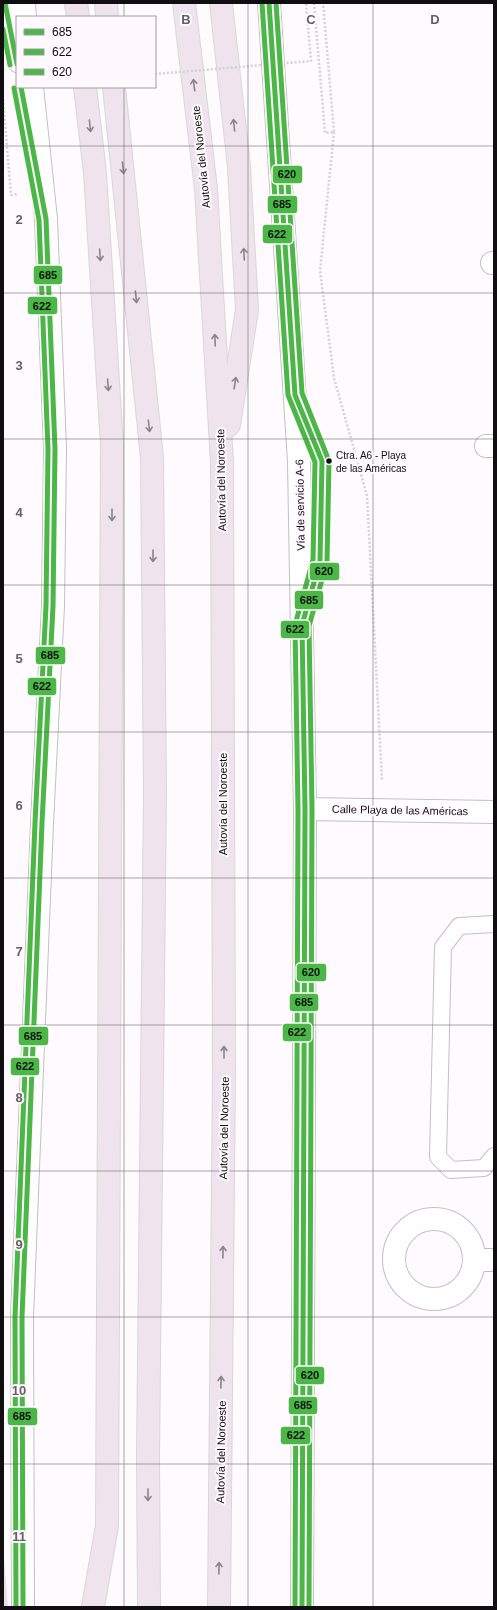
<svg xmlns="http://www.w3.org/2000/svg" width="497" height="1610" viewBox="0 0 497 1610" font-family="Arial,sans-serif">
	<rect width="100%" height="100%" fill="#fefafd"/>
	<path fill="#ebdce8" d="M 3,1545 L 8,1607 L 3,1607 Z"/>
	<g fill="none" stroke-linecap="round" stroke-linejoin="round">
		<g stroke="#c3c0c2" stroke-width="18">
			<g id="service">
				<path d="M 5,3 L 17,64"/>
				<path d="M 300,407 L 322,461 L 320,561 L 306,610"/>
				<path d="M 494,924 L 459,926 L 443,947 L 438,1157 L 451,1170 L 484,1168 L 494,1156"/>
			</g>
		</g>
		<g stroke="#c3c0c2" stroke-width="24">
			<g id="minor">
				<path d="M 24,3 L 25,17"/>
				<path d="M 269,3 L 299,461 L 305,809 L 302,1607"/>
				<path d="M 492,263 L 494,263"/>
				<path d="M 486,446 L 494,446"/>
				<path d="M 305,809 L 494,812"/>
				<circle cx="434" cy="1259" r="40"/>
				<path d="M 474,1260 L 494,1260"/>
				<path d="M 23,1607 L 22,1317 L 42,823 L 53,606 L 55,449 L 46,219 L 32,87"/>
			</g>
		</g>
		<g stroke="#d9d7d8" stroke-width="24">
			<g id="motorway">
				<path d="M 76,3 L 78,17"/>
				<path d="M 106,3 L 107,17"/>
				<path d="M 184,3 L 206,189 L 222,463 L 224,1073 L 219,1607"/>
				<path d="M 221,3 L 239,167 L 247,310 L 229,425"/>
				<path d="M 85,87 L 95,173 L 112,446 L 107,1526 L 93,1607"/>
				<path d="M 114,87 L 152,458 L 155,792 L 148,1456 L 149,1607"/>
			</g>
		</g>
		<g stroke="#d3d2d2" stroke-width="2.5" stroke-dasharray="2 2" stroke-linecap="butt">
			<path d="M 314,3 L 325,133 L 334,132 L 323,3"/>
			<path d="M 3,99 L 11,195 L 18,194"/>
			<path d="M 334,132 L 320,271 L 334,378 L 367,496 L 382,781"/>
		</g>
		<use href="#service" stroke="#fffeff" stroke-width="16"/>
		<use href="#minor" stroke="#fffeff" stroke-width="22"/>
		<use href="#motorway" stroke="#efe4ed" stroke-width="22"/>
		<path stroke="#d3d2d2" stroke-width="2.5" stroke-dasharray="2 2" stroke-linecap="butt" d="M 155,74 L 311,61 L 306,3"/>
		<g stroke="#fff9fe" stroke-width="8">
			<g id="bus-1">
				<path d="M 5,3 L 17,64"/>
				<path d="M 269,3 L 295,395 L 322,461 L 320,561 L 302,625 L 305,809 L 302,1607"/>
				<path d="M 21,87 L 46,219 L 55,449 L 53,606 L 42,823 L 22,1317 L 23,1607"/>
			</g>
		</g>
		<g stroke="#fff9fe" stroke-width="8">
			<g id="bus-2">
				<path d="M 262,3 L 288,395 L 315,462 L 313,560 L 295,625 L 298,809 L 295,1607"/>
				<path d="M 3,29 L 10,65"/>
				<path d="M 14,88 L 39,220 L 48,449 L 46,606 L 35,823 L 15,1317 L 16,1607"/>
			</g>
		</g>
		<g stroke="#fff9fe" stroke-width="8">
			<path id="bus-3" d="M 276,3 L 302,393 L 329,461 L 327,562 L 309,626 L 312,809 L 309,1607"/>
		</g>
		<use href="#bus-1" stroke="#4ab747" stroke-width="5"/>
		<use href="#bus-2" stroke="#4ab747" stroke-width="5"/>
		<use href="#bus-3" stroke="#4ab747" stroke-width="5"/>
	</g>
	<defs><path id="oneway-shaft" d="M-6 0H5M1.5-3L5.5 0L1.5 3" fill="none" stroke-width="1.6" stroke-linecap="round" stroke-linejoin="round"/></defs>
	<g stroke="#8b848a">
		<use href="#oneway-shaft" transform="translate(194 85) rotate(-97)"/>
		<use href="#oneway-shaft" transform="translate(234 125) rotate(-96)"/>
		<use href="#oneway-shaft" transform="translate(90 126) rotate(84)"/>
		<use href="#oneway-shaft" transform="translate(123 168) rotate(84)"/>
		<use href="#oneway-shaft" transform="translate(244 254) rotate(-93)"/>
		<use href="#oneway-shaft" transform="translate(100 255) rotate(86)"/>
		<use href="#oneway-shaft" transform="translate(136 297) rotate(84)"/>
		<use href="#oneway-shaft" transform="translate(215 340) rotate(-93)"/>
		<use href="#oneway-shaft" transform="translate(235 383) rotate(-81)"/>
		<use href="#oneway-shaft" transform="translate(108 385) rotate(86)"/>
		<use href="#oneway-shaft" transform="translate(149 426) rotate(84)"/>
		<use href="#oneway-shaft" transform="translate(112 515) rotate(90)"/>
		<use href="#oneway-shaft" transform="translate(153 556) rotate(90)"/>
		<use href="#oneway-shaft" transform="translate(224 1052) rotate(-90)"/>
		<use href="#oneway-shaft" transform="translate(223 1252) rotate(-89)"/>
		<use href="#oneway-shaft" transform="translate(221 1382) rotate(-89)"/>
		<use href="#oneway-shaft" transform="translate(148 1495) rotate(90)"/>
		<use href="#oneway-shaft" transform="translate(219 1568) rotate(-89)"/>
	</g>
	<path fill="none" stroke="#646164" stroke-width="1" stroke-opacity="0.55" d="M 124,3 L 124,17M 248,3 L 248,1607M 373,3 L 373,1607M 124,87 L 124,1607M 3,146 L 494,146M 3,293 L 494,293M 3,439 L 494,439M 3,585 L 494,585M 3,732 L 494,732M 3,878 L 494,878M 3,1025 L 494,1025M 3,1171 L 494,1171M 3,1317 L 494,1317M 3,1464 L 494,1464"/>
	<circle fill="#110e11" stroke="#fff9fe" stroke-width="1.5" cx="329" cy="461" r="3.5"/>
	<g text-anchor="middle" dominant-baseline="central" stroke-width="4" stroke-linejoin="round" paint-order="stroke">
		<g font-size="10" fill="#110e11" stroke="#fff9fe" text-anchor="start">
			<text x="336" y="455">Ctra. A6 - Playa<tspan x="336" dy="13">de las Américas</tspan></text>
		</g>
		<g font-size="11" fill="#110e11" stroke="#fff9fe">
			<text transform="translate(201 157) rotate(-96)">Autovía del Noroeste</text>
			<text transform="translate(221 480) rotate(-91)">Autovía del Noroeste</text>
			<text transform="translate(300 505) rotate(-91)">Vía de servicio A-6</text>
			<text transform="translate(223 804) rotate(-90)">Autovía del Noroeste</text>
			<text transform="translate(400 810) rotate(1)">Calle Playa de las Américas</text>
			<text transform="translate(224 1128) rotate(-89)">Autovía del Noroeste</text>
			<text transform="translate(221 1452) rotate(-89)">Autovía del Noroeste</text>
		</g>
	</g>
	<g font-size="13" text-anchor="middle" font-weight="bold" fill="#646164" stroke="#fff9fe" stroke-width="4" stroke-linejoin="round" paint-order="stroke">
		<text x="186" y="24">B</text>
		<text x="311" y="24">C</text>
		<text x="435" y="24">D</text>
		<text x="19" y="224">2</text>
		<text x="19" y="370">3</text>
		<text x="19" y="517">4</text>
		<text x="19" y="663">5</text>
		<text x="19" y="810">6</text>
		<text x="19" y="956">7</text>
		<text x="19" y="1102">8</text>
		<text x="19" y="1249">9</text>
		<text x="19" y="1395">10</text>
		<text x="19" y="1541">11</text>
	</g>
	<g stroke="#fff9fe" stroke-width="1.5">
		<rect x="272" y="165" width="31" height="19" rx="4" fill="#4ab747"/>
		<rect x="267" y="195" width="31" height="19" rx="4" fill="#4ab747"/>
		<rect x="262" y="224" width="31" height="20" rx="4" fill="#4ab747"/>
		<rect x="33" y="265" width="30" height="20" rx="4" fill="#4ab747"/>
		<rect x="27" y="296" width="31" height="19" rx="4" fill="#4ab747"/>
		<rect x="309" y="562" width="31" height="19" rx="4" fill="#4ab747"/>
		<rect x="294" y="590" width="30" height="20" rx="4" fill="#4ab747"/>
		<rect x="280" y="620" width="30" height="19" rx="4" fill="#4ab747"/>
		<rect x="35" y="646" width="31" height="19" rx="4" fill="#4ab747"/>
		<rect x="27" y="677" width="30" height="19" rx="4" fill="#4ab747"/>
		<rect x="296" y="963" width="31" height="19" rx="4" fill="#4ab747"/>
		<rect x="289" y="993" width="30" height="19" rx="4" fill="#4ab747"/>
		<rect x="282" y="1023" width="30" height="19" rx="4" fill="#4ab747"/>
		<rect x="18" y="1026" width="31" height="20" rx="4" fill="#4ab747"/>
		<rect x="10" y="1057" width="30" height="19" rx="4" fill="#4ab747"/>
		<rect x="295" y="1366" width="30" height="19" rx="4" fill="#4ab747"/>
		<rect x="288" y="1396" width="30" height="19" rx="4" fill="#4ab747"/>
		<rect x="7" y="1407" width="31" height="19" rx="4" fill="#4ab747"/>
		<rect x="280" y="1426" width="31" height="19" rx="4" fill="#4ab747"/>
	</g>
	<g font-size="11" text-anchor="middle" font-weight="bold" fill="#111">
		<text x="287" y="178">620</text>
		<text x="282" y="208">685</text>
		<text x="277" y="238">622</text>
		<text x="48" y="279">685</text>
		<text x="42" y="310">622</text>
		<text x="324" y="575">620</text>
		<text x="309" y="604">685</text>
		<text x="295" y="633">622</text>
		<text x="50" y="659">685</text>
		<text x="42" y="690">622</text>
		<text x="311" y="976">620</text>
		<text x="304" y="1006">685</text>
		<text x="297" y="1036">622</text>
		<text x="33" y="1040">685</text>
		<text x="25" y="1070">622</text>
		<text x="310" y="1379">620</text>
		<text x="303" y="1409">685</text>
		<text x="22" y="1420">685</text>
		<text x="296" y="1439">622</text>
	</g>
	<rect width="497" height="1610" fill="none" stroke="#110e11" stroke-width="8"/>
	<rect x="16" y="16" width="140" height="72" fill="#fff9fe" stroke="#a09b9f"/>
	<rect x="24" y="29" width="20" height="6" fill="#4ab747" stroke="#a09b9f"/>
	<text x="52" y="36" font-size="12" fill="#110e11">685</text>
	<rect x="24" y="49" width="20" height="6" fill="#4ab747" stroke="#a09b9f"/>
	<text x="52" y="56" font-size="12" fill="#110e11">622</text>
	<rect x="24" y="69" width="20" height="6" fill="#4ab747" stroke="#a09b9f"/>
	<text x="52" y="76" font-size="12" fill="#110e11">620</text>
</svg>
